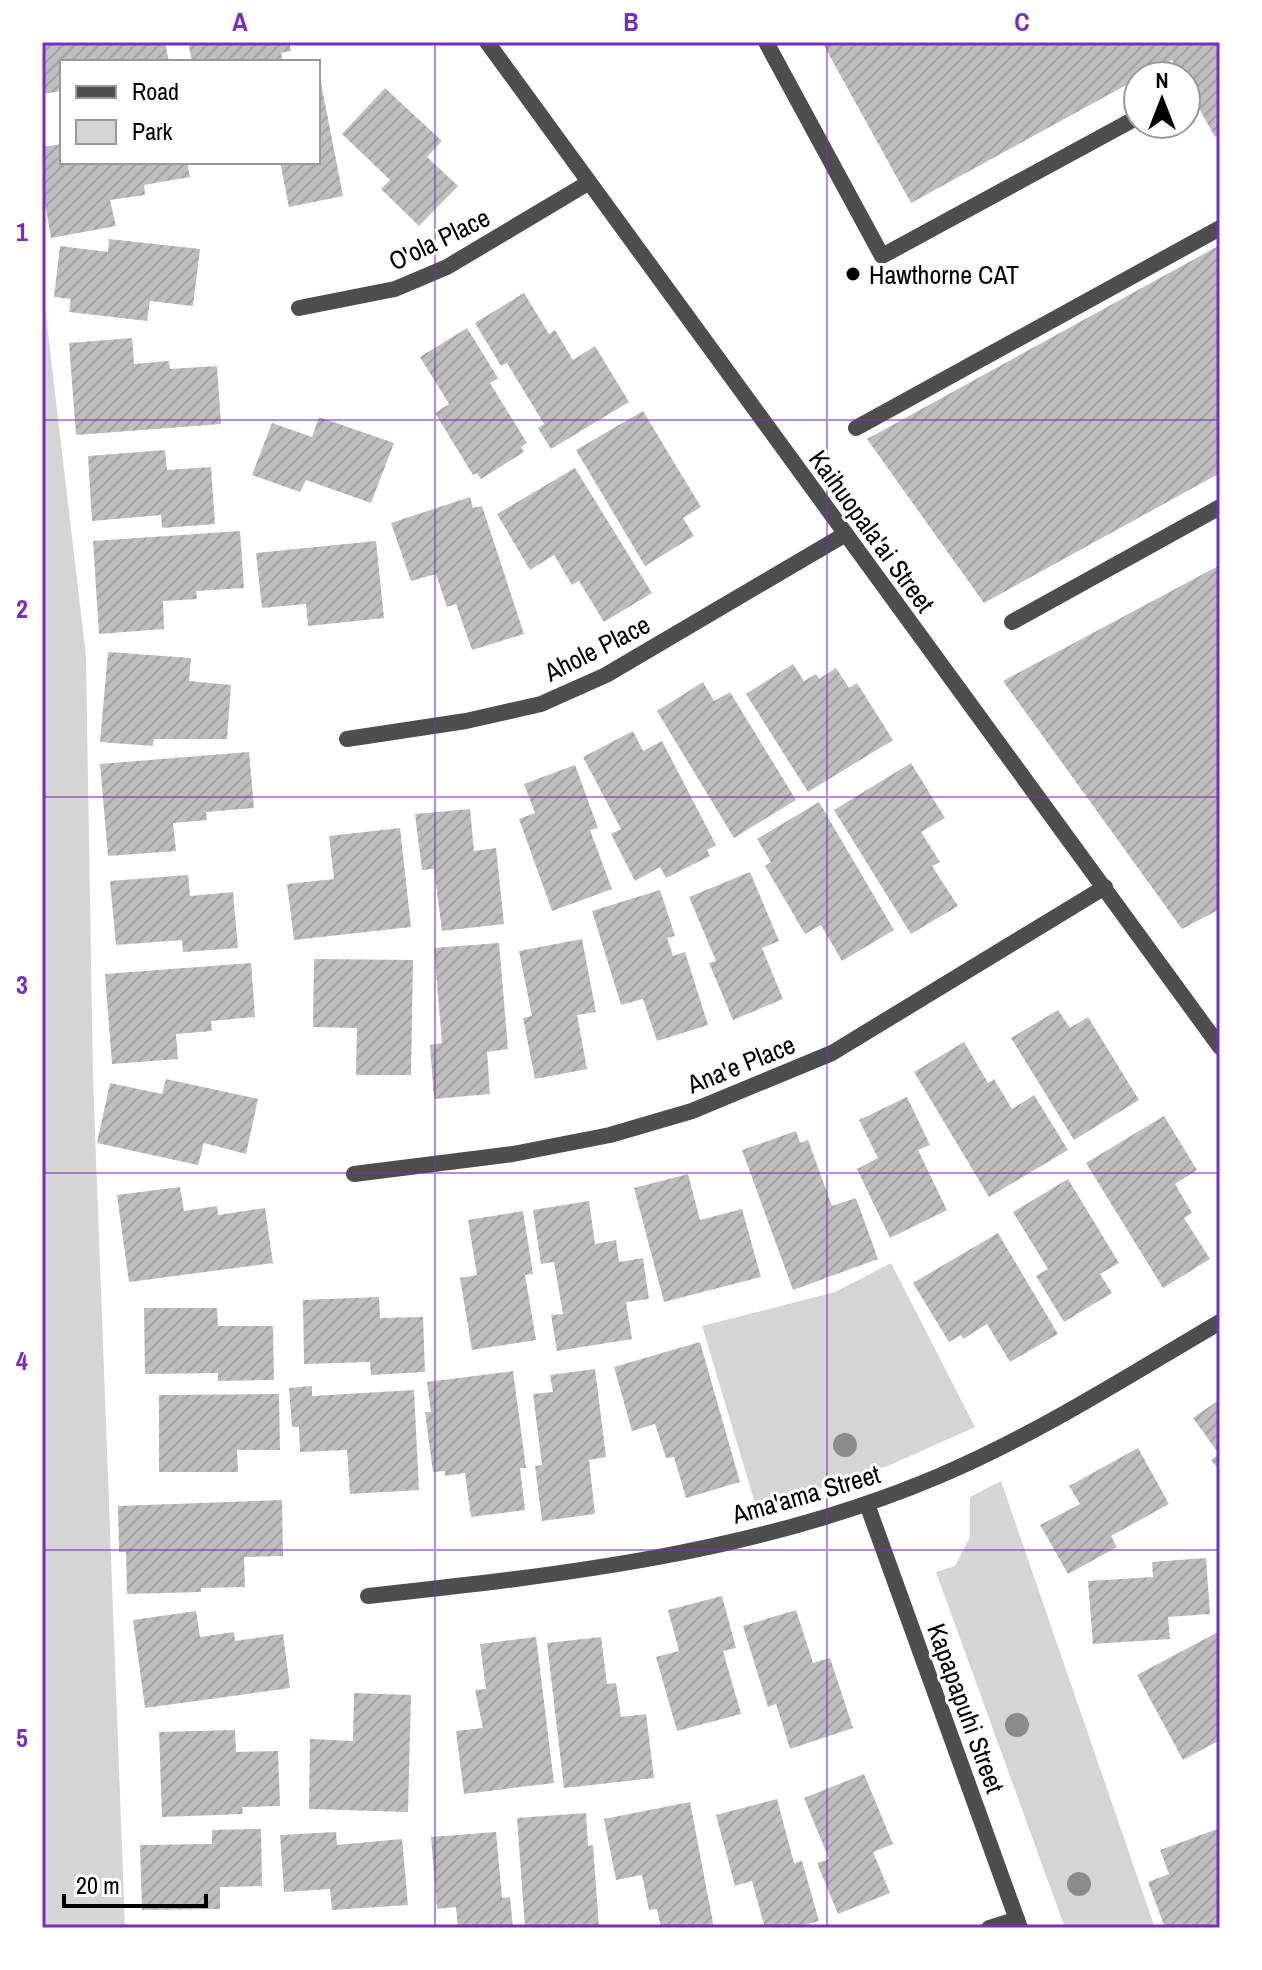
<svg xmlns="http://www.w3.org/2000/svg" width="1262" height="1970" viewBox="0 0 1262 1970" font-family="'Archivo Narrow',sans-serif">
	<defs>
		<pattern id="building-hatch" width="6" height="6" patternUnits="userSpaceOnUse" patternTransform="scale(2)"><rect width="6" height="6" fill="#bebebe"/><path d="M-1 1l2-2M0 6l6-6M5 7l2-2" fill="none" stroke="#a2a2a2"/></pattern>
	</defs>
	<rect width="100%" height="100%" fill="#fff"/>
	<g fill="#d5d5d5">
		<path d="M 42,282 L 86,656 L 93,1078 L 125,1928 L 42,1928 Z"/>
		<path d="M 891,1263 L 975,1427 L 890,1465 L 757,1510 L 702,1326 L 835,1292 Z"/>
		<path d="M 1001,1481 L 1155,1928 L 1065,1928 L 936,1572 L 955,1566 L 970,1537 L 970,1497 Z"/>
	</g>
	<g fill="url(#building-hatch)">
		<path d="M 42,42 L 165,42 L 169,62 L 62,62 L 62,91 L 42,94 Z"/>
		<path d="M 188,42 L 289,42 L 291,51 L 281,53 L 283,62 L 192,62 Z"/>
		<path d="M 822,42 L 1220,42 L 1220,134 L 1215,137 L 1186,85 L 1186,76 L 1181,76 L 1172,60 L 911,203 Z"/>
		<path d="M 318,83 L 321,83 L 343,196 L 289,207 L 280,162 L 318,162 Z"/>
		<path d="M 385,88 L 442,141 L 427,157 L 458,186 L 419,226 L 381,189 L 390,180 L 342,134 Z"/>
		<path d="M 62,144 L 62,162 L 187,162 L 190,177 L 144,185 L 145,195 L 110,200 L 116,226 L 51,238 L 42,186 L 42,147 Z"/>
		<path d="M 109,239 L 200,249 L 193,306 L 150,301 L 147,321 L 69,312 L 71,299 L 54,297 L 60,246 L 108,252 Z"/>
		<path d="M 1220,245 L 1220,473 L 984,603 L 867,439 Z"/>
		<path d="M 524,293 L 549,334 L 555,330 L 573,360 L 595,346 L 629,402 L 551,449 L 538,428 L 544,424 L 507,363 L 501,366 L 475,323 Z"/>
		<path d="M 467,328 L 498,378 L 490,383 L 527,443 L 521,447 L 524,452 L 481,479 L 477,473 L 473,475 L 435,413 L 449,404 L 420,357 Z"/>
		<path d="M 132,338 L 134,364 L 169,361 L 170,369 L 217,366 L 221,424 L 76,435 L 69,343 Z"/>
		<path d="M 643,411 L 701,507 L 683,518 L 694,536 L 645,566 L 576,450 Z"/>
		<path d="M 319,417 L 394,443 L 371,503 L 306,480 L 300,492 L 252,475 L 272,423 L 312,437 Z"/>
		<path d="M 165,450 L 167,470 L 211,467 L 215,524 L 162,528 L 161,515 L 92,521 L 88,456 Z"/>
		<path d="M 575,468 L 652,593 L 604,622 L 579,581 L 572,585 L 554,555 L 530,570 L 497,514 Z"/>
		<path d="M 470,497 L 473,508 L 482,506 L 524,634 L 472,650 L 456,604 L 447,607 L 436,574 L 411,581 L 391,523 Z"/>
		<path d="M 240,531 L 244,588 L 196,591 L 197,599 L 163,601 L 164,629 L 99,634 L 93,541 Z"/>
		<path d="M 376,541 L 384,618 L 308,626 L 306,604 L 262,608 L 256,553 Z"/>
		<path d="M 1220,565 L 1220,909 L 1182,929 L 1003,681 Z"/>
		<path d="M 108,652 L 191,658 L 189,681 L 231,685 L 227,739 L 154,739 L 153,746 L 100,742 Z"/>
		<path d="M 793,664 L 804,681 L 816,674 L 819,679 L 836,668 L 849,688 L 857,683 L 893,740 L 808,792 L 746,694 Z"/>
		<path d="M 703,682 L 714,701 L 730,692 L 796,800 L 734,838 L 657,711 Z"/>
		<path d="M 633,731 L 643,751 L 662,741 L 716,845 L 707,850 L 710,856 L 666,878 L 660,867 L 635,881 L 611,834 L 621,829 L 583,757 Z"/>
		<path d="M 249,752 L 254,808 L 206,812 L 207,820 L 173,823 L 176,851 L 108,856 L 100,764 Z"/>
		<path d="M 911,763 L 945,818 L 921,832 L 940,862 L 932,866 L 958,906 L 911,934 L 834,810 Z"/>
		<path d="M 575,765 L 598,828 L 590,830 L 612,889 L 552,911 L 519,819 L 535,813 L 524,784 Z"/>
		<path d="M 819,802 L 894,930 L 842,961 L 821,925 L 805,934 L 765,866 L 771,862 L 757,839 Z"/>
		<path d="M 470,809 L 474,851 L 496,848 L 504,924 L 442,931 L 434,869 L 422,870 L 415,814 Z"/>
		<path d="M 400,828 L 411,927 L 294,940 L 287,884 L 334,879 L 329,836 Z"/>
		<path d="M 750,872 L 779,941 L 762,948 L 783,999 L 733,1020 L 709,963 L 716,961 L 689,897 Z"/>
		<path d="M 188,875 L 190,896 L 233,892 L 238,948 L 183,952 L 182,940 L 116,945 L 110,881 Z"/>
		<path d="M 660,890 L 675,936 L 667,938 L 673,956 L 685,952 L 708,1025 L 657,1041 L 643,999 L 621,1005 L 592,911 Z"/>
		<path d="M 582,939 L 596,1012 L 577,1015 L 587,1069 L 535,1079 L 523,1018 L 532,1016 L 519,951 Z"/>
		<path d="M 499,943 L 508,1049 L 487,1052 L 490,1094 L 434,1099 L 430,1045 L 442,1043 L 434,948 Z"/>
		<path d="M 314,959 L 413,960 L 411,1075 L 356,1075 L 357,1028 L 313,1027 Z"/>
		<path d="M 251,963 L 255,1017 L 211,1021 L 212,1031 L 176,1034 L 178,1059 L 112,1064 L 105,974 Z"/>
		<path d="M 1058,1010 L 1070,1028 L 1088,1017 L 1139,1100 L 1074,1140 L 1011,1038 Z"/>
		<path d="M 964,1042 L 988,1083 L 994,1079 L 1012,1109 L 1034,1095 L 1068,1150 L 989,1197 L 914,1072 Z"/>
		<path d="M 166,1079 L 258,1099 L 246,1154 L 204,1143 L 198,1165 L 97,1143 L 110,1083 L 162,1094 Z"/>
		<path d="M 907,1097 L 930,1145 L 918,1150 L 947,1210 L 890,1238 L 857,1169 L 878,1158 L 859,1120 Z"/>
		<path d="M 1164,1116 L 1197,1170 L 1175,1184 L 1192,1213 L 1184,1218 L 1210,1259 L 1163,1288 L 1086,1163 Z"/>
		<path d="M 796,1131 L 800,1143 L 808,1140 L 832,1206 L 856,1198 L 878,1259 L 793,1290 L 742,1150 Z"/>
		<path d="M 688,1174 L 700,1220 L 742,1209 L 761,1277 L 664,1302 L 634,1188 Z"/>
		<path d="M 1068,1179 L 1119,1263 L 1100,1274 L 1112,1293 L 1064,1322 L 1036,1276 L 1048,1269 L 1013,1212 Z"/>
		<path d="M 180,1187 L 184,1211 L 217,1206 L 218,1215 L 265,1208 L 273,1263 L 129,1282 L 117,1195 Z"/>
		<path d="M 589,1201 L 595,1244 L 616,1240 L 619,1262 L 643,1258 L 649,1299 L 626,1302 L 632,1339 L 557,1351 L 551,1315 L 563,1314 L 554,1262 L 541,1264 L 533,1210 Z"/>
		<path d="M 523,1211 L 533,1274 L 525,1275 L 536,1340 L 472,1350 L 460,1278 L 477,1275 L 468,1220 Z"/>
		<path d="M 998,1233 L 1058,1334 L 1010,1362 L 987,1324 L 963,1339 L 961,1335 L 949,1342 L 913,1283 Z"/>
		<path d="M 379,1297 L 380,1318 L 423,1317 L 425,1372 L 371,1375 L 370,1362 L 304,1364 L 303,1300 Z"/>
		<path d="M 144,1308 L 217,1308 L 218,1326 L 273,1326 L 274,1380 L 218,1381 L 218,1373 L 145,1374 Z"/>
		<path d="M 700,1342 L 740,1482 L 686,1498 L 674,1457 L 666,1458 L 655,1424 L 632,1431 L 614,1367 Z"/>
		<path d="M 595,1369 L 606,1457 L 589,1460 L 595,1514 L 542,1521 L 535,1466 L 542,1465 L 533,1394 L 553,1392 L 550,1375 Z"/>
		<path d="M 513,1371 L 526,1468 L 520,1468 L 525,1510 L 471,1517 L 465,1473 L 445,1476 L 445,1471 L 433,1472 L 425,1412 L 431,1412 L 427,1382 Z"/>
		<path d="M 312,1386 L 312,1396 L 414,1390 L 419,1490 L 350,1494 L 347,1450 L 300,1452 L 299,1427 L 292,1427 L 289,1388 Z"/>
		<path d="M 279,1394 L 280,1450 L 237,1450 L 238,1472 L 159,1472 L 159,1395 Z"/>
		<path d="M 1220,1399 L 1220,1471 L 1211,1460 L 1219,1454 L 1193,1418 Z"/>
		<path d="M 1138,1448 L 1169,1504 L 1111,1536 L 1117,1547 L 1068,1574 L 1040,1525 L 1080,1504 L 1069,1486 Z"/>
		<path d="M 282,1500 L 283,1556 L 244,1557 L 245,1587 L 201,1588 L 201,1592 L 127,1594 L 126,1552 L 119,1552 L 118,1506 Z"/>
		<path d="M 1206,1558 L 1210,1614 L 1168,1617 L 1170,1639 L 1093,1644 L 1088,1581 L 1153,1577 L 1152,1562 Z"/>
		<path d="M 722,1596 L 736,1648 L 723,1651 L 741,1714 L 677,1731 L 656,1657 L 679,1651 L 668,1610 Z"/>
		<path d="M 796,1610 L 813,1663 L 830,1658 L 853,1728 L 790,1749 L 776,1704 L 768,1707 L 743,1626 Z"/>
		<path d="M 196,1611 L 200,1637 L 234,1632 L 235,1641 L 283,1634 L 290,1688 L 145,1708 L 133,1620 Z"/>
		<path d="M 1220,1631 L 1220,1740 L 1183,1760 L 1137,1675 Z"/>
		<path d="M 536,1637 L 554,1783 L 464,1794 L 456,1731 L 483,1728 L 475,1690 L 486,1689 L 480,1644 Z"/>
		<path d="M 601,1637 L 607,1684 L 616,1683 L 621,1717 L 646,1714 L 654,1778 L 564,1788 L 547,1643 Z"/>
		<path d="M 354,1693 L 411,1695 L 408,1812 L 309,1809 L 310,1739 L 353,1741 Z"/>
		<path d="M 235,1730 L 236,1752 L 278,1751 L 280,1806 L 242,1807 L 243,1814 L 162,1817 L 159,1732 Z"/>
		<path d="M 864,1774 L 893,1844 L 873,1852 L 890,1893 L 838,1914 L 817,1863 L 829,1859 L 804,1798 Z"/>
		<path d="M 777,1799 L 794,1863 L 802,1861 L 819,1921 L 793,1928 L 765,1928 L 752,1881 L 735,1886 L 716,1815 Z"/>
		<path d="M 690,1802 L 714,1928 L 661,1928 L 657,1909 L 649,1910 L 642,1875 L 616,1880 L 604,1819 Z"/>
		<path d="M 586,1813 L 588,1846 L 593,1845 L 599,1928 L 525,1928 L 517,1818 Z"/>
		<path d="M 1220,1828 L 1220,1923 L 1206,1928 L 1165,1928 L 1148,1882 L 1169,1874 L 1160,1850 Z"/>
		<path d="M 261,1829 L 262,1886 L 220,1887 L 220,1909 L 142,1910 L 140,1845 L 212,1844 L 212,1830 Z"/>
		<path d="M 336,1832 L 337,1845 L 402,1839 L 408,1905 L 332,1910 L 330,1889 L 284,1892 L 280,1835 Z"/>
		<path d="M 496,1832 L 502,1898 L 510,1897 L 513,1928 L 458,1928 L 456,1907 L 437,1909 L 431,1837 Z"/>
	</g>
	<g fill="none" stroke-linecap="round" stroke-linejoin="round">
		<g stroke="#4e4e4e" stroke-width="16">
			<path d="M 766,42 L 882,256 L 1138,117"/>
			<path d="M 856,428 L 1220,228"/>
			<path d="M 1012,622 L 1220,507"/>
		</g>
		<g stroke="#4e4e4e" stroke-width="16">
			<path d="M 487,42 L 1220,1047"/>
			<path d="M 299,308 L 395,289 L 447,267 L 588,183"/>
			<path d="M 347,739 L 466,721 L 541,704 L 606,675 L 844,535"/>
			<path d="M 354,1174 L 513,1154 L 610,1135 L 692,1111 L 832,1053 L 1105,887"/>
			<path d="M 867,1504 L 1020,1928"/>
			<path d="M 368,1596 C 562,1575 758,1553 939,1476 C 1038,1434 1128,1376 1220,1322"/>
			<path d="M 989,1928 L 1017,1919"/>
		</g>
	</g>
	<g fill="#8b8b8b">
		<circle cx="845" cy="1445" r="12"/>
		<circle cx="1017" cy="1725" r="12"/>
		<circle cx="1079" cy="1884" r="12"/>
	</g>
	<path fill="none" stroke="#7b2cbf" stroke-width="2" stroke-opacity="0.55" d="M 435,42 L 435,1928M 827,42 L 827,1928M 42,420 L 1220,420M 42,797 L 1220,797M 42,1173 L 1220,1173M 42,1550 L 1220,1550"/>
	<circle fill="#000" stroke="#fff" stroke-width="3" cx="853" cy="274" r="8"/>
	<g text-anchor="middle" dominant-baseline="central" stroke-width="6" stroke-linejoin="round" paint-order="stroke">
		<g font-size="26" fill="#000" stroke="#fff">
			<text transform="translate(439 239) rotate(-26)">O'ola Place</text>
			<text transform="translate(872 531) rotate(54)">Kaihuopala'ai Street</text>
			<text transform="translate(597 648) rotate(-27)">Ahole Place</text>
			<text transform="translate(741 1064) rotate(-22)">Ana'e Place</text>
			<text transform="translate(806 1494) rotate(-16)">Ama'ama Street</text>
			<text transform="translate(966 1708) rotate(70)">Kapapapuhi Street</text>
		</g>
		<g font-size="26" fill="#000" stroke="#fff" text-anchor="start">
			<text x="869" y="274">Hawthorne CAT</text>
		</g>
	</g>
	<rect width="1262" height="1970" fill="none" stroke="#ffffff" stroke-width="88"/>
	<rect x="60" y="60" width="260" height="104" fill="#ffffff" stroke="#999999" stroke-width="2"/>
	<rect x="76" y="86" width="40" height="12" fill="#4e4e4e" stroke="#999999" stroke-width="2"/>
	<text x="132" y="100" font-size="24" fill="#000000">Road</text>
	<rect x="76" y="120" width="40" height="24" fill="#d5d5d5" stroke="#999999" stroke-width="2"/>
	<text x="132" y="140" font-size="24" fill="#000000">Park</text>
	<g transform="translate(1162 100)"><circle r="38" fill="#ffffff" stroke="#999999" stroke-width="2"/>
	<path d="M0-6L14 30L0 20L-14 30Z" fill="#000000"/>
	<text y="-12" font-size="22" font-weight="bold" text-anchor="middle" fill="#000000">N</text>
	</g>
	<path d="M64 1894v12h142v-12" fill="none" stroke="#000000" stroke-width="4"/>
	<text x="76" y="1894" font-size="24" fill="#000000" stroke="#ffffff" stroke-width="6" paint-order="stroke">20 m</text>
	<rect x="44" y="44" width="1174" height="1882" fill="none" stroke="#7b2cbf" stroke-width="3"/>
	<g font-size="26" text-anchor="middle" font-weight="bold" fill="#7b2cbf">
		<text x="240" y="31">A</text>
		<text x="631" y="31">B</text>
		<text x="1022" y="31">C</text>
		<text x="22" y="241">1</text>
		<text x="22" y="618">2</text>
		<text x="22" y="994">3</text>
		<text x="22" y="1370">4</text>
		<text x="22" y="1747">5</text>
	</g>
</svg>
